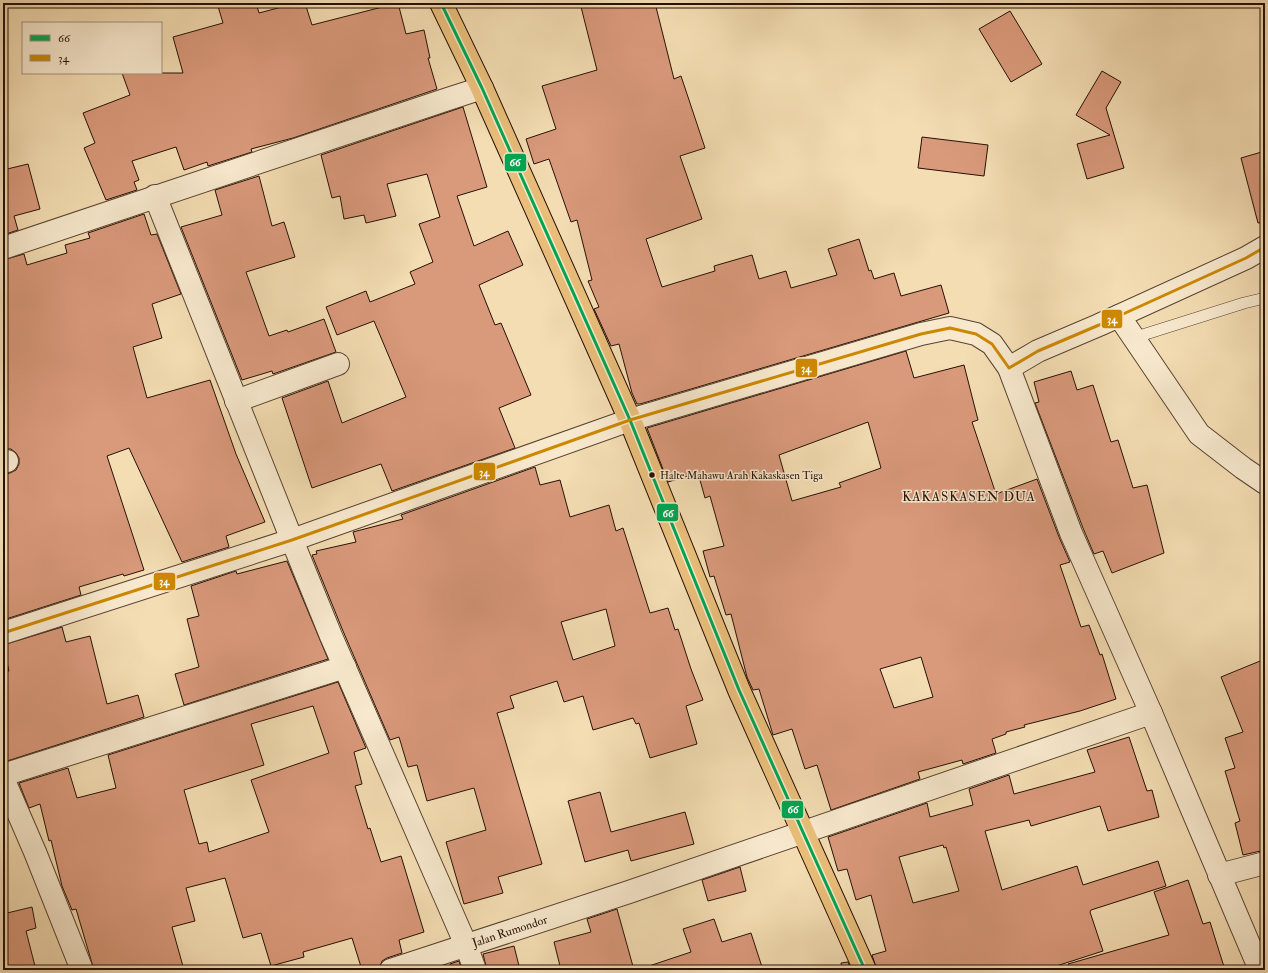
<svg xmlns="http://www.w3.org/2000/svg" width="1268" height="973" viewBox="0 0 1268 973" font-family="'IM FELL Double Pica',serif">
	<rect width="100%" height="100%" fill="#f4ddb3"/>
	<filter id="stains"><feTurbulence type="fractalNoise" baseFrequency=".005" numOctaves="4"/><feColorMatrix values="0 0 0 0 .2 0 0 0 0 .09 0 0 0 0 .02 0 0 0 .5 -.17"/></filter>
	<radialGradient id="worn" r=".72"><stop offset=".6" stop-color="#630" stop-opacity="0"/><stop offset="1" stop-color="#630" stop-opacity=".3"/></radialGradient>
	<g fill="#d9997b" stroke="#251005" fill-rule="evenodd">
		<path d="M 217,3 L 256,3 L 259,13 L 297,3 L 305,3 L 312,25 L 398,3 L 406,34 L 424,30 L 430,58 L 428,58 L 437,89 L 293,138 L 251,149 L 252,152 L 208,166 L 207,162 L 184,170 L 176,147 L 132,161 L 139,180 L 134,182 L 137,190 L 106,200 L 84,148 L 95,143 L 83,113 L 130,95 L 122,73 L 183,73 L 173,37 L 223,23 Z"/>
		<path d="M 580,3 L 655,3 L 674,79 L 681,76 L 705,148 L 680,156 L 702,219 L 646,239 L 662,287 L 715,271 L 714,266 L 752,255 L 759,279 L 786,271 L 791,288 L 837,275 L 828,249 L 859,239 L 869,271 L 871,270 L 874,279 L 894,273 L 901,296 L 941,285 L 949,313 L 640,404 L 637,404 L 632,393 L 619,344 L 611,346 L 594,309 L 599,307 L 588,281 L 592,280 L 577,220 L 571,222 L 549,159 L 534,164 L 526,139 L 556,129 L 542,86 L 597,70 Z"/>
		<path d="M 1010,11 L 1042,64 L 1011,82 L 979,29 Z"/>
		<path d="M 1102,71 L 1121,82 L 1106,108 L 1124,168 L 1087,179 L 1077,144 L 1110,135 L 1076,115 Z"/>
		<path d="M 463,107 L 487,187 L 457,196 L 474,246 L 508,231 L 523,265 L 479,285 L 495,325 L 501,323 L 531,395 L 499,408 L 515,448 L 392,491 L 381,464 L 312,488 L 282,398 L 328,381 L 342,423 L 406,397 L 374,321 L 337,335 L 326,307 L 366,291 L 370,302 L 415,284 L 410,272 L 433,262 L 419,224 L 440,217 L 427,174 L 387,184 L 396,216 L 366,223 L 364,215 L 344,219 L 340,196 L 332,198 L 321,155 Z"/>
		<path d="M 922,137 L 988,145 L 984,176 L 918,168 Z"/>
		<path d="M 1265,151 L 1265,222 L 1258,223 L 1241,158 Z"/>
		<path d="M 28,164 L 40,209 L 14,216 L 18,230 L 3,235 L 3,170 Z"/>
		<path d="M 259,176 L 272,226 L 284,222 L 295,257 L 246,272 L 269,336 L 287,330 L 288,332 L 324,319 L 336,352 L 273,374 L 272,371 L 242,380 L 181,227 L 222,215 L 215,190 Z"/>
		<path d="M 144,214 L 151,235 L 157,234 L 181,294 L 152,304 L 162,338 L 133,347 L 147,398 L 210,380 L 236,454 L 265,522 L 226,536 L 229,547 L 182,562 L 129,448 L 107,456 L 144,570 L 124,576 L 123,574 L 79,587 L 81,595 L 3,620 L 3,474 L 10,473 L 16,470 L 19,464 L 19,458 L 16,453 L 11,449 L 3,449 L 3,260 L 24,254 L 27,265 L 67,253 L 65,245 L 90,238 L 88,233 Z"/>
		<path d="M 906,351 L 914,378 L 964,365 L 978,420 L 972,422 L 996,494 L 1037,479 L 1059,537 L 1070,562 L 1060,565 L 1081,627 L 1089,625 L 1100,655 L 1102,654 L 1116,699 L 1080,711 L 1024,725 L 1025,727 L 1006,732 L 1006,734 L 992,739 L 996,753 L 963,764 L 962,760 L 918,772 L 920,779 L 831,810 L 817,765 L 805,769 L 792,729 L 773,735 L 759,689 L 753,690 L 747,677 L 731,614 L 726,615 L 714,576 L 710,577 L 703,551 L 724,546 L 710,496 L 705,498 L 698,473 L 668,482 L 647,428 ZM 868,422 L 881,468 L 839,483 L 841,487 L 792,501 L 779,455 ZM 921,657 L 933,697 L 894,708 L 880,669 Z"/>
		<path d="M 1071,371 L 1077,390 L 1093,385 L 1111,442 L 1118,440 L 1133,488 L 1147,485 L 1164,553 L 1112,573 L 1103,551 L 1094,554 L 1083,528 L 1035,403 L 1039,402 L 1034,382 Z"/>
		<path d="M 535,467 L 540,485 L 560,480 L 570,517 L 609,505 L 616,531 L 623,528 L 650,613 L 668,608 L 675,630 L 678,629 L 691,669 L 703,700 L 686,706 L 697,744 L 650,758 L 639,723 L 636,724 L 633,718 L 593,730 L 583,696 L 564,702 L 557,681 L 510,696 L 514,708 L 497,713 L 542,864 L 498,877 L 503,893 L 464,904 L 446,842 L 486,830 L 474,788 L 427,801 L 417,765 L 408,767 L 399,737 L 390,740 L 343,631 L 312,555 L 317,554 L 316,551 L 356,542 L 353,532 L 403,519 L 401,515 ZM 606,609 L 615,646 L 573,660 L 561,622 Z"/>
		<path d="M 287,561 L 328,659 L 184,705 L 175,674 L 199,667 L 187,619 L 199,616 L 191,586 L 236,571 L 237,574 Z"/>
		<path d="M 62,627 L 66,642 L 90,636 L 107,704 L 138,695 L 144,717 L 4,762 L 3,672 L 9,671 L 3,645 Z"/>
		<path d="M 1265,659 L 1265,850 L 1243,855 L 1235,823 L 1240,821 L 1225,771 L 1235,768 L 1225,738 L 1243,732 L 1221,677 Z"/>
		<path d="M 338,682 L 366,748 L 354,752 L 362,784 L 355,786 L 368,829 L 370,828 L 381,862 L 401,856 L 424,932 L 399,940 L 402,953 L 387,958 L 382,961 L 379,970 L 362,970 L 352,938 L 303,952 L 304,957 L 271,966 L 261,933 L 243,938 L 225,878 L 186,888 L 195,921 L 172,927 L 184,970 L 94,970 L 76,909 L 72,910 L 62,886 L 51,840 L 49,841 L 40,804 L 29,808 L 19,783 L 68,768 L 77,798 L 116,788 L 108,755 ZM 313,706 L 329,753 L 251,780 L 269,832 L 209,852 L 207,842 L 199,844 L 184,790 L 264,765 L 251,724 Z"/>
		<path d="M 1129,737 L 1147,791 L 1152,790 L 1159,817 L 1108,831 L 1100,806 L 1031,826 L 1029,820 L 985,831 L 1002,890 L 1077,866 L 1083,885 L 1158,861 L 1166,886 L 1091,910 L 1090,912 L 1103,951 L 1044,970 L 877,970 L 872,955 L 886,951 L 871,895 L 856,900 L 847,869 L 838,871 L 828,837 L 927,803 L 930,817 L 973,805 L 969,789 L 1009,775 L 1014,794 L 1095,772 L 1087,750 ZM 943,845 L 944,848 L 946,847 L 959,891 L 913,903 L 899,857 Z"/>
		<path d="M 600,792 L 611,832 L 685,812 L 694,844 L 631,861 L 628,850 L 585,862 L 568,801 Z"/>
		<path d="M 740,867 L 746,891 L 708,901 L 702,880 Z"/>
		<path d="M 1188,880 L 1203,924 L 1210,922 L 1225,970 L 1069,970 L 1068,964 L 1169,935 L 1154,892 Z"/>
		<path d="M 32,907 L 36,928 L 26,931 L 36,970 L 3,970 L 3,914 Z"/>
		<path d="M 617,909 L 634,970 L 561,970 L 554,942 L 591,932 L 587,919 Z"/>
		<path d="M 714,919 L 722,942 L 751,933 L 763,970 L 650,970 L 649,966 L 691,952 L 683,929 Z"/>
		<path d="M 514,946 L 520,970 L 487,970 L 483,954 Z"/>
		<path d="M 459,961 L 462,970 L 451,970 L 450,964 Z"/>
		<path d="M 848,962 L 851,970 L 842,970 L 841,963 Z"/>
	</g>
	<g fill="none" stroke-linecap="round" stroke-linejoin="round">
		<g stroke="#594330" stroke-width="12">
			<path id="lane" d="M 1133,338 L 1244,303 L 1265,298"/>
		</g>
		<g stroke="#594330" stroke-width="24">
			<g id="street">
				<path d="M 155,196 L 292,540 L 331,636 L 466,945 L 475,970"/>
				<path d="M 3,248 L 448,99 L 482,88"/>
				<path d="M 1119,316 L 1199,434 L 1243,468 L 1265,483"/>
				<path d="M 1009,368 L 1071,533 L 1151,713 L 1260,970"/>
				<path d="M 236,401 L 338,364"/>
				<path d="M 3,462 L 7,461"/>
				<path d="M 3,633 L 292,540 L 630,420 L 921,334 L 950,328 L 976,334 L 992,344 L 1009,368 L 1038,351 L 1099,325 L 1246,258 L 1265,247"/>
				<path d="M 3,775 L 345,667"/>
				<path d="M 3,778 L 35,852 L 82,970"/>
				<path d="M 1219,875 L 1265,863"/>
				<path id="s1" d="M 391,970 L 629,892 L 1151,713"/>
			</g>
		</g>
		<g stroke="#251005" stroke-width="24">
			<path id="highway" d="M 441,3 L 482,88 L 630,420 L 739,690 L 865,970"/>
		</g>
		<use href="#lane" stroke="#f8e9ce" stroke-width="11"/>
		<use href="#street" stroke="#f8e9ce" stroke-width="22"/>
		<use href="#highway" stroke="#eabe7a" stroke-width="22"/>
		<g stroke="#f8e9ce" stroke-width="6">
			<path id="bus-1" d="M 441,3 L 482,88 L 630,420 L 739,690 L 865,970"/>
		</g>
		<g stroke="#f8e9ce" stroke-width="6">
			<path id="bus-2" d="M 3,633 L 292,540 L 630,420 L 921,334 L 950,328 L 976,334 L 992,344 L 1009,368 L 1038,351 L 1099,325 L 1246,258 L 1265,247"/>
		</g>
		<use href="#bus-1" stroke="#00a651" stroke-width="3"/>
		<use href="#bus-2" stroke="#cd8801" stroke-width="3"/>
	</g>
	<circle fill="#251005" stroke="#f8e9ce" stroke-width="1.5" cx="652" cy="475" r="3.5"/>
	<g text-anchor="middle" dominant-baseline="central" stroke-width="3" stroke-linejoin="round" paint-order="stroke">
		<g font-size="11" fill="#251005" stroke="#f8e9ce" text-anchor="start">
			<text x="660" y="475">Halte Mahawu Arah Kakaskasen Tiga</text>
		</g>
		<g font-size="12" fill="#251005" stroke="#f8e9ce">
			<text stroke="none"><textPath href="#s1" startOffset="125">Jalan Rumondor</textPath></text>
		</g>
		<g font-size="13" letter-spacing="1" fill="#251005" stroke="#f8e9ce">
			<text x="969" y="497">KAKASKASEN DUA</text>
		</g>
	</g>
	<g stroke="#f8e9ce" stroke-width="1.5">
		<rect x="504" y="153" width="23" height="19" rx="4" fill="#00a651"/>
		<rect x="1101" y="309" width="22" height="20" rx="4" fill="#cd8801"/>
		<rect x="795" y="358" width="23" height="20" rx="4" fill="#cd8801"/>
		<rect x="473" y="462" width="23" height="19" rx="4" fill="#cd8801"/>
		<rect x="656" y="503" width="23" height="19" rx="4" fill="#00a651"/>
		<rect x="153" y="572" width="23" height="19" rx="4" fill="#cd8801"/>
		<rect x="781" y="800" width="23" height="19" rx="4" fill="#00a651"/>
	</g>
	<g font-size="11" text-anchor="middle" font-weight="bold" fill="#fff">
		<text x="515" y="166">66</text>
		<text x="1112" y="323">34</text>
		<text x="806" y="372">34</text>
		<text x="484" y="476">34</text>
		<text x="668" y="517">66</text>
		<text x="164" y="585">34</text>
		<text x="793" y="813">66</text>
	</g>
	<rect width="1268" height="973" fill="none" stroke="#f4ddb3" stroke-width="16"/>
	<rect x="4" y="4" width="1260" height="965" fill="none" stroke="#251005" stroke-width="2"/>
	<rect x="8" y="8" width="1252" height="957" fill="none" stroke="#251005"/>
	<rect x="22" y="22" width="140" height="52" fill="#f8e9ce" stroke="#a4927e"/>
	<rect x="30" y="35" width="20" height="6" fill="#00a651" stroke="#a4927e"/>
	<text x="58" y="42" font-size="12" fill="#251005">66</text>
	<rect x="30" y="55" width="20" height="6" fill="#cd8801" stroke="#a4927e"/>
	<text x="58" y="62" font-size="12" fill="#251005">34</text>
	<rect width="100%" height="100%" filter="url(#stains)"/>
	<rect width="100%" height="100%" fill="url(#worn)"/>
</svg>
